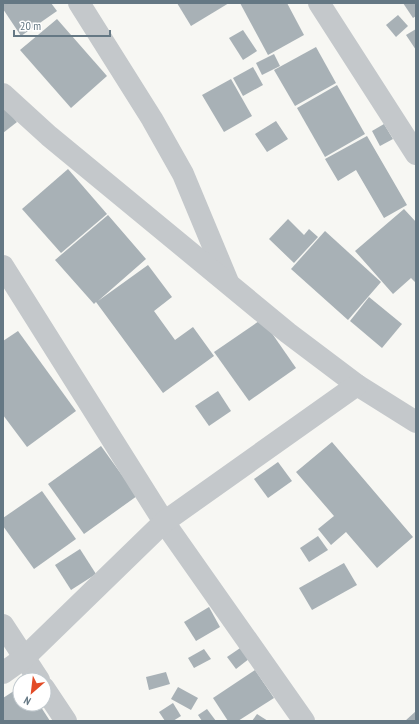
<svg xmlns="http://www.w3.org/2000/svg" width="419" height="724" viewBox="0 0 419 724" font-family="'PT Sans Narrow',sans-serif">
	<rect width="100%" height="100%" fill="#f7f7f3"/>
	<g fill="#a8b1b6">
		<path d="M 3,3 L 51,3 L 57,11 L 21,36 L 3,9 Z"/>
		<path d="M 177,3 L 229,3 L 191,26 Z"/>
		<path d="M 240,3 L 287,3 L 304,35 L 268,55 Z"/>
		<path d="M 403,3 L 416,3 L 416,16 L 413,18 Z"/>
		<path d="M 398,15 L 408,26 L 396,37 L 386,25 Z"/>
		<path d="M 57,19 L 107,76 L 71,108 L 20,50 Z"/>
		<path d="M 416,29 L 416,50 L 406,35 Z"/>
		<path d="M 243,30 L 257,51 L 243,60 L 229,38 Z"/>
		<path d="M 316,47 L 336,83 L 295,106 L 274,70 Z"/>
		<path d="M 274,54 L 280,66 L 262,75 L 256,63 Z"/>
		<path d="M 253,67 L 263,85 L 243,96 L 233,78 Z"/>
		<path d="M 231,79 L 252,116 L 224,132 L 202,95 Z"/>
		<path d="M 337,85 L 365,134 L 325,157 L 297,108 Z"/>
		<path d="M 3,106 L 17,122 L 3,133 Z"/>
		<path d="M 276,121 L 288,139 L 267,152 L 255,134 Z"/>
		<path d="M 384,124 L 393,139 L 380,146 L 372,131 Z"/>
		<path d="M 367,136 L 407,205 L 384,218 L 356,170 L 338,181 L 325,159 Z"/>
		<path d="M 68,169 L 107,214 L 61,253 L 22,209 Z"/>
		<path d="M 404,209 L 416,222 L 416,283 L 411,278 L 393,294 L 355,251 Z"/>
		<path d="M 108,215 L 146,259 L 98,301 L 148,265 L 172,297 L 154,311 L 175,340 L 193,327 L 214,356 L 163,393 L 96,302 L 94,304 L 55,260 Z"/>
		<path d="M 288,219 L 304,235 L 309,229 L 318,237 L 294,263 L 269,239 Z"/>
		<path d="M 325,231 L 381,282 L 348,320 L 291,269 Z"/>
		<path d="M 369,297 L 402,324 L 382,348 L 350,321 Z"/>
		<path d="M 262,319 L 296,368 L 249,401 L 214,352 Z"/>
		<path d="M 18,331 L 76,411 L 27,447 L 3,415 L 3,341 Z"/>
		<path d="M 218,391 L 231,411 L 209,426 L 195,406 Z"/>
		<path d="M 332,442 L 413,537 L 377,568 L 346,532 L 331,545 L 318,529 L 334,516 L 296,472 Z"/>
		<path d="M 101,446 L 137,496 L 84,534 L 48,484 Z"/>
		<path d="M 278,462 L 292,481 L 268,498 L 254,479 Z"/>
		<path d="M 42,491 L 76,539 L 34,569 L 3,526 L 3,518 Z"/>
		<path d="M 318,536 L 328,550 L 309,562 L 300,548 Z"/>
		<path d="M 80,549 L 96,574 L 71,590 L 55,565 Z"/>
		<path d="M 344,563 L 357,585 L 312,610 L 299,588 Z"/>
		<path d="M 209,607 L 220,627 L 196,641 L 184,622 Z"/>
		<path d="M 246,644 L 254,655 L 236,669 L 227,657 Z"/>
		<path d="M 204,649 L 211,659 L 194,668 L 188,658 Z"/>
		<path d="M 255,670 L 274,698 L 238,721 L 228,721 L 213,698 Z"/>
		<path d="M 166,672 L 170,684 L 149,690 L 146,677 Z"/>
		<path d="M 20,687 L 20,704 L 39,704 L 50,721 L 3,721 L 3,698 Z"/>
		<path d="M 178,687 L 198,698 L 191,710 L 171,699 Z"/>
		<path d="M 173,703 L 181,716 L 173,721 L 165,721 L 159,712 Z"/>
		<path d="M 207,709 L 216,721 L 202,721 L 198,715 Z"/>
		<path d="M 416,711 L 416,721 L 405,721 Z"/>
		<path d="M 257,714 L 268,721 L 252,721 Z"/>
	</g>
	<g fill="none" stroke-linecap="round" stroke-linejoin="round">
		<g stroke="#c4c8cb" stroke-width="22">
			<path d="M 79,3 L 152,119 L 183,174 L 228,282"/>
			<path d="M 319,3 L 416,154"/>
			<path d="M 3,94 L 49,136 L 288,333 L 357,385 L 416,422"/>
			<path d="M 3,266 L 164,522 L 304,721"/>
			<path d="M 3,625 L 39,680"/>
			<path d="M 3,673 L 24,658 L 164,522 L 357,385"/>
			<path d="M 44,688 L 66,721"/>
		</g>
	</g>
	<rect width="419" height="724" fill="none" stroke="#657884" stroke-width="8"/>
	<g transform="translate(32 692) rotate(208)"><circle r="19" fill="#ffffff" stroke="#c1c9ce"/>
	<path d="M0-3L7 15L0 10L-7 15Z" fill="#e34c27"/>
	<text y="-6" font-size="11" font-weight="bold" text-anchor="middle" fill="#657884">N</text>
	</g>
	<path d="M14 30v6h96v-6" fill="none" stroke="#657884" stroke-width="2"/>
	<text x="20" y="30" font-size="12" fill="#657884" stroke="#ffffff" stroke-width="3" paint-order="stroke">20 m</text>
</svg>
